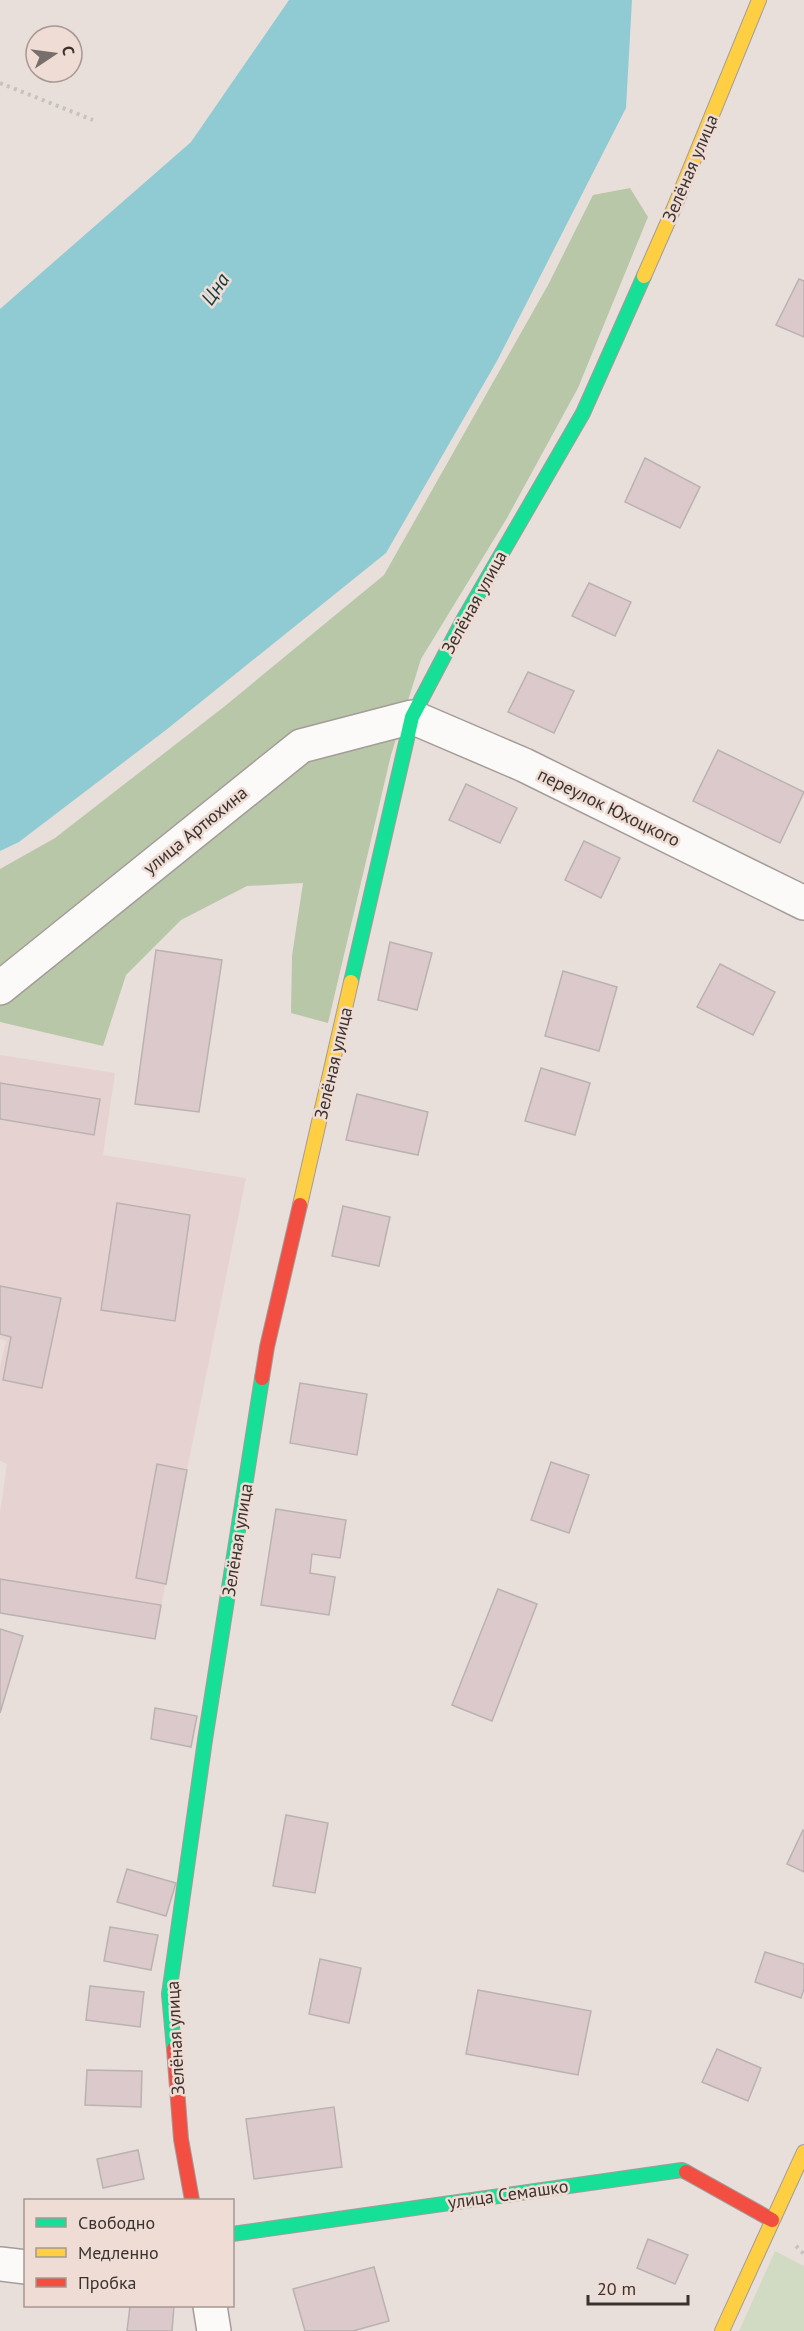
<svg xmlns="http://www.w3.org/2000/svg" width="804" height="2331" viewBox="0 0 804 2331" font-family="'PT Sans',sans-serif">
	<rect width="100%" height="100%" fill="#e9dfda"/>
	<path fill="#e6d3d1" d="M 0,1055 L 115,1073 L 103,1155 L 246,1178 L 187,1470 L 155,1639 L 0,1613 L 0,1513 L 7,1464 L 0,1461 L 0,1366 L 6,1341 L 0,1339 Z"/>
	<path fill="#d1dbc3" d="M 775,2251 L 804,2266 L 804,2331 L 739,2331 Z"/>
	<path fill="#b8c7a7" d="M 630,188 L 648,217 L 578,388 L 507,518 L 421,659 L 391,755 L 328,1023 L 291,1013 L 292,956 L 303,883 L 247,886 L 181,920 L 126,975 L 103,1046 L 0,1022 L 0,869 L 55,838 L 225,706 L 384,575 L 548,285 L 593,195 Z"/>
	<path fill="#90cbd3" d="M 289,0 L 632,0 L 626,108 L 497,361 L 386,553 L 166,730 L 19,842 L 0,851 L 0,309 L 191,142 Z"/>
	<g fill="#dbc9cc" stroke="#bab2b1" stroke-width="1.5">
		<path d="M 799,279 L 804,281 L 804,337 L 776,325 Z"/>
		<path d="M 645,458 L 700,487 L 680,528 L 625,502 Z"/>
		<path d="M 589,583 L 631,602 L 615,636 L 572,616 Z"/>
		<path d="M 528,672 L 574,691 L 554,733 L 508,712 Z"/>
		<path d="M 718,750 L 804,792 L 780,843 L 693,801 Z"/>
		<path d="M 466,784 L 517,808 L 500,843 L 449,820 Z"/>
		<path d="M 584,841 L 620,858 L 601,898 L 565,880 Z"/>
		<path d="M 390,942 L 432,953 L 417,1010 L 378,1000 Z"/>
		<path d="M 156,950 L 222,960 L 199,1112 L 135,1104 Z"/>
		<path d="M 720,964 L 775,992 L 753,1035 L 697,1007 Z"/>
		<path d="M 563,971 L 617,987 L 599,1051 L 545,1036 Z"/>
		<path d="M 541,1068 L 590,1083 L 575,1135 L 525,1121 Z"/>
		<path d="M 0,1083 L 100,1099 L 94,1135 L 0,1119 Z"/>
		<path d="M 357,1094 L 428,1112 L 418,1155 L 346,1140 Z"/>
		<path d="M 117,1203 L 190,1215 L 175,1321 L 101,1310 Z"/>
		<path d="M 343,1206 L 390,1217 L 379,1266 L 332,1256 Z"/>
		<path d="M 0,1286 L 61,1298 L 42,1388 L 3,1380 L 11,1337 L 0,1334 Z"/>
		<path d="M 300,1383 L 367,1394 L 357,1455 L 290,1443 Z"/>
		<path d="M 551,1462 L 589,1475 L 569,1533 L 531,1520 Z"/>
		<path d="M 157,1464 L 187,1470 L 166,1584 L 136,1578 Z"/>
		<path d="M 276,1509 L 346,1520 L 340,1558 L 312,1554 L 310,1573 L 335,1577 L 329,1615 L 261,1605 Z"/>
		<path d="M 0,1579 L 161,1605 L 155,1639 L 0,1613 Z"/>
		<path d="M 498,1589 L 537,1604 L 492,1721 L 452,1705 Z"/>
		<path d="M 0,1629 L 23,1636 L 0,1713 Z"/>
		<path d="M 155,1708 L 197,1716 L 191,1747 L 151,1739 Z"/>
		<path d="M 286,1815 L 328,1823 L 315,1893 L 273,1886 Z"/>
		<path d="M 803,1830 L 804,1831 L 804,1872 L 787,1864 Z"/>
		<path d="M 127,1869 L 176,1883 L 166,1916 L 117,1902 Z"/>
		<path d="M 110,1927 L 158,1935 L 151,1970 L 104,1961 Z"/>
		<path d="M 765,1952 L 804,1964 L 804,1989 L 801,1998 L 755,1982 Z"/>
		<path d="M 320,1959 L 361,1968 L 349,2023 L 309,2014 Z"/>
		<path d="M 90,1986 L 144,1992 L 140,2027 L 86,2020 Z"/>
		<path d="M 478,1990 L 591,2011 L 578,2075 L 466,2054 Z"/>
		<path d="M 717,2049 L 761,2068 L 748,2101 L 702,2082 Z"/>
		<path d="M 87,2070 L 142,2071 L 141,2107 L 85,2105 Z"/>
		<path d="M 334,2107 L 342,2167 L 254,2179 L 246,2119 Z"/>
		<path d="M 138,2150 L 144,2179 L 103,2188 L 97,2159 Z"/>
		<path d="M 648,2239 L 688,2255 L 675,2284 L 637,2268 Z"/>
		<path d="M 374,2267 L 389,2321 L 353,2331 L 305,2331 L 293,2289 Z"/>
		<path d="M 130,2306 L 174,2306 L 172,2331 L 127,2331 Z"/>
	</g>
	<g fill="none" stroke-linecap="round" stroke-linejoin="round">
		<g stroke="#a49c99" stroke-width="36">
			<g id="street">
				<path d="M 0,988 L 301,746 L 412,717 L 524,765 L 804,903"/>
				<path d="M 0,2264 L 26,2267"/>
				<path d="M 210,2306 L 214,2331"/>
			</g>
		</g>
		<g stroke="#a49c99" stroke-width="16">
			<g id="fast">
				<path d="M 351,982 L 412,717 L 462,622 L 583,413 L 644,276"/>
				<path d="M 174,2049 L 169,1994 L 205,1740 L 262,1378"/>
				<path d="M 232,2234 L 682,2170 L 686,2172"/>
			</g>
		</g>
		<g stroke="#a49c99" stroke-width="16">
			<g id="slow">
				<path d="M 644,276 L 674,208 L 759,0"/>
				<path d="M 300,1205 L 351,982"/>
				<path d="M 722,2331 L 804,2152"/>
			</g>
		</g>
		<g stroke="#a49c99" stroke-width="16">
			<g id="jam">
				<path d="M 262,1378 L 267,1347 L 300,1205"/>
				<path d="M 174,2049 L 181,2139 L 192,2200"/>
				<path d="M 686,2172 L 772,2220"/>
			</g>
		</g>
		<g stroke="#c5c2c0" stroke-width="4" stroke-dasharray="3 4.5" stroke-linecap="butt">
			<path d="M 0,83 L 93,120"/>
			<path d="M 796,2246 L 804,2254"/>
		</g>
		<use href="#street" stroke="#fcfaf9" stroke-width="33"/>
		<use href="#fast" stroke="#16e098" stroke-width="14"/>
		<use href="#slow" stroke="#ffcf43" stroke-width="14"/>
		<use href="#jam" stroke="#f24e42" stroke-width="14"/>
	</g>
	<g text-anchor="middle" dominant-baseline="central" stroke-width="5" stroke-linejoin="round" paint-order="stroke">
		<g font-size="18" fill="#39322f" stroke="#efdcd4">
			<text transform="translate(690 168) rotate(-67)">Зелёная улица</text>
			<text transform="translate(474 602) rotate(-61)">Зелёная улица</text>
			<text transform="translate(609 807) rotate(26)">переулок Юхоцкого</text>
			<text transform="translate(195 830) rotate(-39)">улица Артюхина</text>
			<text transform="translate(333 1063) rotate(-77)">Зелёная улица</text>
			<text transform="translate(237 1540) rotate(-81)">Зелёная улица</text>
			<text transform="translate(175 2038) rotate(-93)">Зелёная улица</text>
			<text transform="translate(508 2194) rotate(-8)">улица Семашко</text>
		</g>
		<g font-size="20" font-style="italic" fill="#0f3a3f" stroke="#efdcd4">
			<text transform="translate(215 289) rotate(-56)">Цна</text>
		</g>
	</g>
	<rect x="24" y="2199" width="210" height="108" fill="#efdcd4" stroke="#a69892" stroke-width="1.5"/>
	<rect x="36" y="2218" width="30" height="9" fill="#16e098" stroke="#a69892" stroke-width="1.5"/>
	<text x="78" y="2229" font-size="18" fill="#39322f">Свободно</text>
	<rect x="36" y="2248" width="30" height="9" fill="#ffcf43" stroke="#a69892" stroke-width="1.5"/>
	<text x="78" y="2259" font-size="18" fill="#39322f">Медленно</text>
	<rect x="36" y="2278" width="30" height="9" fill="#f24e42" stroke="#a69892" stroke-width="1.5"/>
	<text x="78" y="2289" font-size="18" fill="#39322f">Пробка</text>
	<g transform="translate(54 54) rotate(77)"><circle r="28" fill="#efdcd4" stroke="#a69892" stroke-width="1.5"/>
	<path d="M0-4.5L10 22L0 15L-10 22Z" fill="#776f6b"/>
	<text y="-9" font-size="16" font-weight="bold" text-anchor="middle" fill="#39322f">С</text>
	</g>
	<path d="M588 2295v9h100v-9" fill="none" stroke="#39322f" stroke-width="3"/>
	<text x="597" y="2295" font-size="18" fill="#39322f" stroke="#efdcd4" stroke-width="4.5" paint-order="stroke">20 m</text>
</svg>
